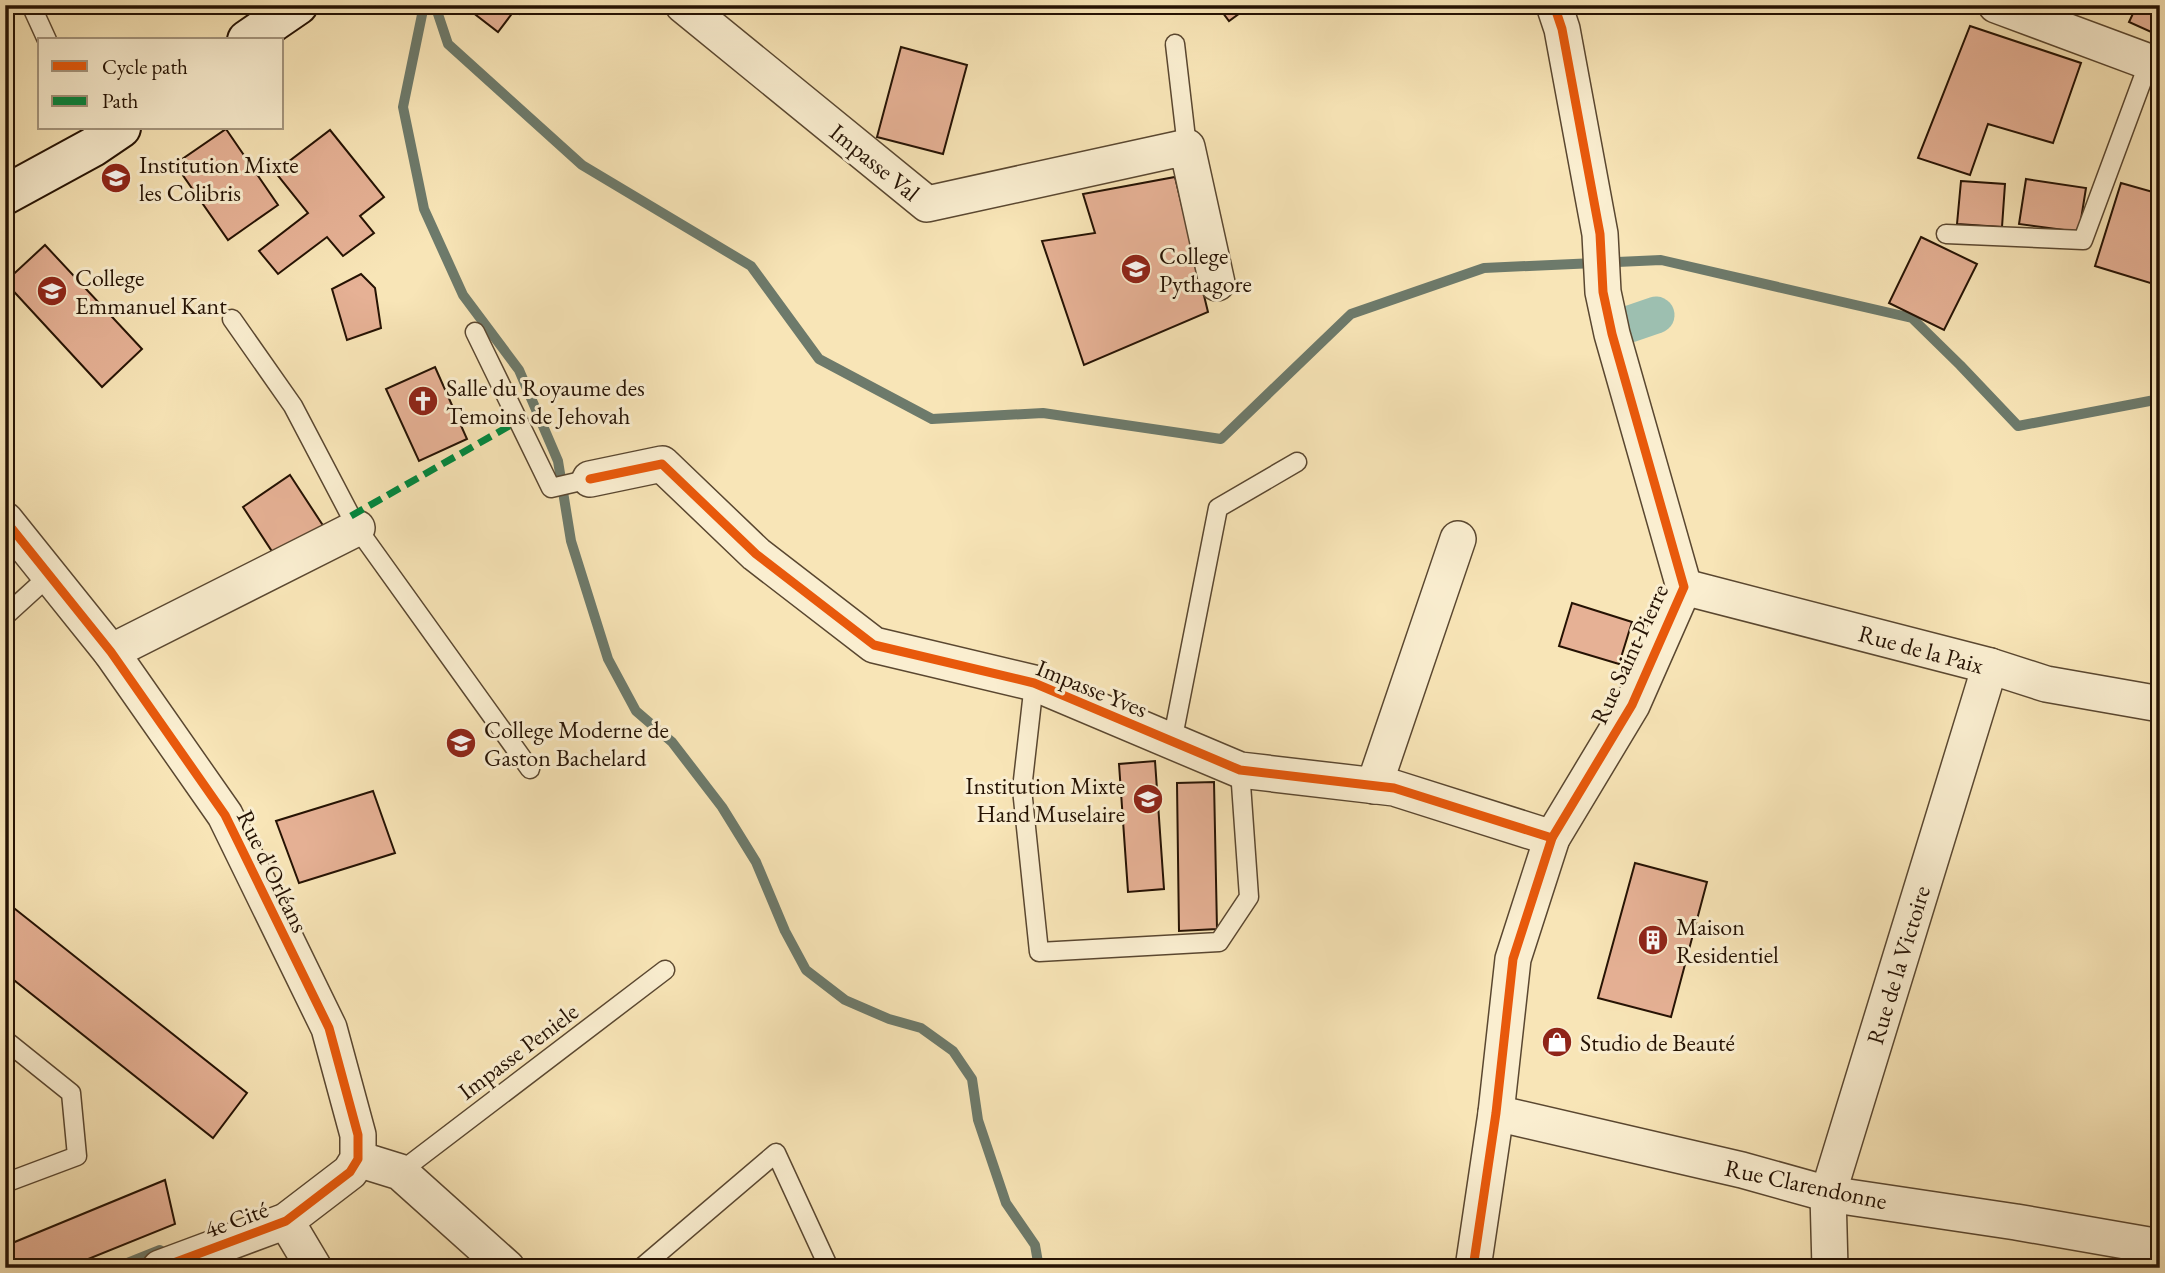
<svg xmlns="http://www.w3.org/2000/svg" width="2165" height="1273" viewBox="0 0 2165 1273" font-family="'EB Garamond',serif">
	<rect width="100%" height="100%" fill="#f8e5b7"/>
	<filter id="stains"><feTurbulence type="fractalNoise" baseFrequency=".00286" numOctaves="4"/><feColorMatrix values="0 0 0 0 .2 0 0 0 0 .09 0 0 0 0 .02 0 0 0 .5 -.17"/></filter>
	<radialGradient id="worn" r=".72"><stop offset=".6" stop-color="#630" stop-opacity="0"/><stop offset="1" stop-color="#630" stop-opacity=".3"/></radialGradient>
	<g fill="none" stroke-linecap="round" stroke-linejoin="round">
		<g stroke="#6d7a6b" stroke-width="10">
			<path d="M 424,5 L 403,107 L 424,209 L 463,295 L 519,370 L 558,461 L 571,541 L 608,659 L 636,711 L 672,742 L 722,807 L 756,862 L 785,931 L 806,970 L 845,1000 L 889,1019 L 921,1028 L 953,1051 L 972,1079 L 978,1120 L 1006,1203 L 1035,1245 L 1039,1268"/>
			<path d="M 435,5 L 448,44 L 582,165 L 751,266 L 819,359 L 932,419 L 1043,413 L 1221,439 L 1351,314 L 1484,268 L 1661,260 L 1912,318 L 1960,365 L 2018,426 L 2160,399"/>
			<path d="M 115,1268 L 160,1250"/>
		</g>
		<path stroke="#9dbfb0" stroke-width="37" d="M 1621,327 L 1656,315"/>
	</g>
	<g fill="#e6b195" stroke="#251203" stroke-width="2">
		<path d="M 463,5 L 525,5 L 519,14 L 514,11 L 498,32 Z"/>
		<path d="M 1217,5 L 1251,5 L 1229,21 Z"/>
		<path d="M 2137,5 L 2160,5 L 2160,36 L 2129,22 Z"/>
		<path d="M 1970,26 L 2081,63 L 2053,143 L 1988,124 L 1970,175 L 1918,158 Z"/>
		<path d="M 901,47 L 967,65 L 943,154 L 877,137 Z"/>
		<path d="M 226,129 L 278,205 L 228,240 L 175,164 Z"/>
		<path d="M 330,130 L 384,197 L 360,216 L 374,233 L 343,256 L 327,237 L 278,274 L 259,251 L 308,213 L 275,172 Z"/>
		<path d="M 1175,177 L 1208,312 L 1084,365 L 1042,241 L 1095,233 L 1083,194 Z"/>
		<path d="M 2026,179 L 2086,188 L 2079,232 L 2019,224 Z"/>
		<path d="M 1961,181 L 2005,184 L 2002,227 L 1957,224 Z"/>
		<path d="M 2121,183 L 2160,194 L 2160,286 L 2095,266 Z"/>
		<path d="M 1921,237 L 1977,264 L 1944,330 L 1889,303 Z"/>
		<path d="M 45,245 L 142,349 L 102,387 L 5,282 Z"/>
		<path d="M 361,274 L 375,288 L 381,328 L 347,340 L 332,289 Z"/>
		<path d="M 435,367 L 467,439 L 419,461 L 386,389 Z"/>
		<path d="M 290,475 L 324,527 L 277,559 L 243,507 Z"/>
		<path d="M 1572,603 L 1632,622 L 1619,664 L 1559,646 Z"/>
		<path d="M 1155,761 L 1164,889 L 1128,892 L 1119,764 Z"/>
		<path d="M 1214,782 L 1217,929 L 1179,931 L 1177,783 Z"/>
		<path d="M 373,791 L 395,853 L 299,883 L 276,821 Z"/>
		<path d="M 1635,863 L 1707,882 L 1671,1017 L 1598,998 Z"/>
		<path d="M 5,901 L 247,1093 L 213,1138 L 5,973 Z"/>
		<path d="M 165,1180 L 175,1224 L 66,1268 L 5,1268 L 5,1246 Z"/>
	</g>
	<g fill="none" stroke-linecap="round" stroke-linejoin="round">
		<g stroke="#5a4730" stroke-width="21">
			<g id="lane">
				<path d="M 31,5 L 47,40"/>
				<path d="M 1175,44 L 1187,147"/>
				<path d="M 1946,234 L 2083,240 L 2149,62"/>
				<path d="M 232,319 L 293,406 L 357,528 L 530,769"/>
				<path d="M 475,332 L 551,488 L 590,479"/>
				<path d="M 5,616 L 50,575"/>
				<path d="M 1034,683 L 1022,789 L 1039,952 L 1219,942 L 1249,897 L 1240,770"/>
				<path d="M 1172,742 L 1218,508 L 1297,462"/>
				<path d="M 5,1040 L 71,1093 L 77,1156 L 5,1183"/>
				<path d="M 400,1172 L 665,970"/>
				<path d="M 641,1268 L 776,1153 L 829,1268"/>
			</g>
		</g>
		<g stroke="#5a4730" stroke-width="38">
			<g id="street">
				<path d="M 683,5 L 927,204 L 1187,147 L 1217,283"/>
				<path d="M 1996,5 L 2160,66"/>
				<path d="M 590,479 L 662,464 L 756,554 L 874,645 L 1034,683 L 1240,770 L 1394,788 L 1552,838"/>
				<path d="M 5,520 L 111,652 L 225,815 L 329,1028 L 358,1135 L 358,1159 L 350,1172 L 286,1221 L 160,1268"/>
				<path d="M 1684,587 L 1990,666 L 2046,684 L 2160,704"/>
				<path d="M 111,652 L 357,528"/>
				<path d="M 1374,786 L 1458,539"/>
				<path d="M 1496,1113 L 1742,1170 L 1828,1194 L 2016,1222 L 2160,1247"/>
				<path d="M 358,1159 L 400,1172 L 507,1268"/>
				<path d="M 286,1221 L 314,1268"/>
				<path d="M 1473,1268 L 1496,1113 L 1513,959 L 1552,838 L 1632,705 L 1684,587 L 1612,334 L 1603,292 L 1600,234 L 1562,29 L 1554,5"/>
				<path d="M 1830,1268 L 1828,1194 L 1990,666"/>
			</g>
		</g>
		<g stroke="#251203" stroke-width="42">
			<g id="secondary">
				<path d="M 247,40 L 298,5"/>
				<path d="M 5,195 L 93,147 L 121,128"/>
			</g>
		</g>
		<use href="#lane" stroke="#faeed0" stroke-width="18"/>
		<use href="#street" stroke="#faeed0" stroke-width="35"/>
		<use href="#secondary" stroke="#faeed0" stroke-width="38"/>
		<path stroke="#00873e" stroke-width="7" stroke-dasharray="14 7" stroke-linecap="butt" d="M 351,516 L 518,421"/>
		<g stroke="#faeed0" stroke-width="13">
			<g id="cycleway">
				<path d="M 590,479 L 662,464 L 756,554 L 874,645 L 1034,683 L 1240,770 L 1394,788 L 1552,838"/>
				<path d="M 5,520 L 111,652 L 225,815 L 329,1028 L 358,1135 L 358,1159 L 350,1172 L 286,1221 L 160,1268"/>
				<path d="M 1473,1268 L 1496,1113 L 1513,959 L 1552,838 L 1632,705 L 1684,587 L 1612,334 L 1603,292 L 1600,234 L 1562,29 L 1554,5"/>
			</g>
		</g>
		<use href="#cycleway" stroke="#e8590c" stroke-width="9"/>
	</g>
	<defs>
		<g id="school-disc" transform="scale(1.575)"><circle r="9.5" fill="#8f2418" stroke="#faeed0"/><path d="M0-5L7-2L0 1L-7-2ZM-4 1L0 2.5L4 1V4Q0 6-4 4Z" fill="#fff"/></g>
		<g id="church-disc" transform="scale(1.575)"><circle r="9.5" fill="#8f2418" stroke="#faeed0"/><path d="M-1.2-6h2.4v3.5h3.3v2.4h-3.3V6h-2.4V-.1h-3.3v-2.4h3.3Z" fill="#fff"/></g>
		<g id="building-disc" transform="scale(1.575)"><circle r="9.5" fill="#8f2418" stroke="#faeed0"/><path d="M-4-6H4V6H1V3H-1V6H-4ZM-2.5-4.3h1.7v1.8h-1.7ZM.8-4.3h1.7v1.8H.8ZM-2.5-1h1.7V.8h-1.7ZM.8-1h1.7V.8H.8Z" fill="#fff"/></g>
		<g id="shop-disc" transform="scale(1.575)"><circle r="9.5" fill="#8f2418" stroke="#faeed0"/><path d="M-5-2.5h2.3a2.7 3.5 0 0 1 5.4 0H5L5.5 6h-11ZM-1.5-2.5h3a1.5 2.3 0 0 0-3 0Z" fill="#fff"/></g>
	</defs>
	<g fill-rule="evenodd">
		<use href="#school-disc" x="116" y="178"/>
		<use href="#school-disc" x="1136" y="269"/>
		<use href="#school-disc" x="52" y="291"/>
		<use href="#church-disc" x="423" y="401"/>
		<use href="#school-disc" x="461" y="743"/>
		<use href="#school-disc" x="1148" y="799"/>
		<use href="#building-disc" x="1653" y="940"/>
		<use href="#shop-disc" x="1557" y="1042"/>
	</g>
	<g text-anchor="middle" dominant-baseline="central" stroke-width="6" stroke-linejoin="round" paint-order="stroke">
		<g font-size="24" fill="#251203" stroke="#faeed0">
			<text transform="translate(875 162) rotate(39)">Impasse Val</text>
			<text transform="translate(1921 649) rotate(15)">Rue de la Paix</text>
			<text transform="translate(1629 654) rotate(-65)">Rue Saint-Pierre</text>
			<text transform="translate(1092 688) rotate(22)">Impasse Yves</text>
			<text transform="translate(273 871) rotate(64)">Rue d'Orléans</text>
			<text transform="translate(1898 965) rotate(-73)">Rue de la Victoire</text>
			<text transform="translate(518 1051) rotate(-37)">Impasse Peniele</text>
			<text transform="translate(1806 1184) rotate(12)">Rue Clarendonne</text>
			<text transform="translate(236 1219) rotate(-20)">4e Cité</text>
		</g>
		<g font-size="24" fill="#251203" stroke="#faeed0" text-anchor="start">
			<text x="139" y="164">Institution Mixte<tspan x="139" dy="28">les Colibris</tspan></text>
			<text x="1159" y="255">College<tspan x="1159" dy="28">Pythagore</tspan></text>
			<text x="75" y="277">College<tspan x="75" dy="28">Emmanuel Kant</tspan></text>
			<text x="446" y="387">Salle du Royaume des<tspan x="446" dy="28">Temoins de Jehovah</tspan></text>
			<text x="484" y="729">College Moderne de<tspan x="484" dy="28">Gaston Bachelard</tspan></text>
			<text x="1125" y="785" text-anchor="end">Institution Mixte<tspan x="1125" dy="28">Hand Muselaire</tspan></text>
			<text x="1676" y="926">Maison<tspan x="1676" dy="28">Residentiel</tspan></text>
			<text x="1580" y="1042">Studio de Beauté</text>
		</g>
	</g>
	<rect width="2165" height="1273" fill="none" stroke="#f8e5b7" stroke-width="28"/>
	<rect x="7" y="7" width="2151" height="1259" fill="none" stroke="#251203" stroke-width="3.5"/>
	<rect x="14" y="14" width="2137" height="1245" fill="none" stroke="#251203" stroke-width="2"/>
	<rect x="38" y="38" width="245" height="91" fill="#faeed0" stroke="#a5967e" stroke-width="2"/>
	<rect x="52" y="61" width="35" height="10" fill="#e8590c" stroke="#a5967e" stroke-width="2"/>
	<text x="102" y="74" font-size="21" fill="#251203">Cycle path</text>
	<rect x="52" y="96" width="35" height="10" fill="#00873e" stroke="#a5967e" stroke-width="2"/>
	<text x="102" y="108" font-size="21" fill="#251203">Path</text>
	<rect width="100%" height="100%" filter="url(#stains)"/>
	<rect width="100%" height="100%" fill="url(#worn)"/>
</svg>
